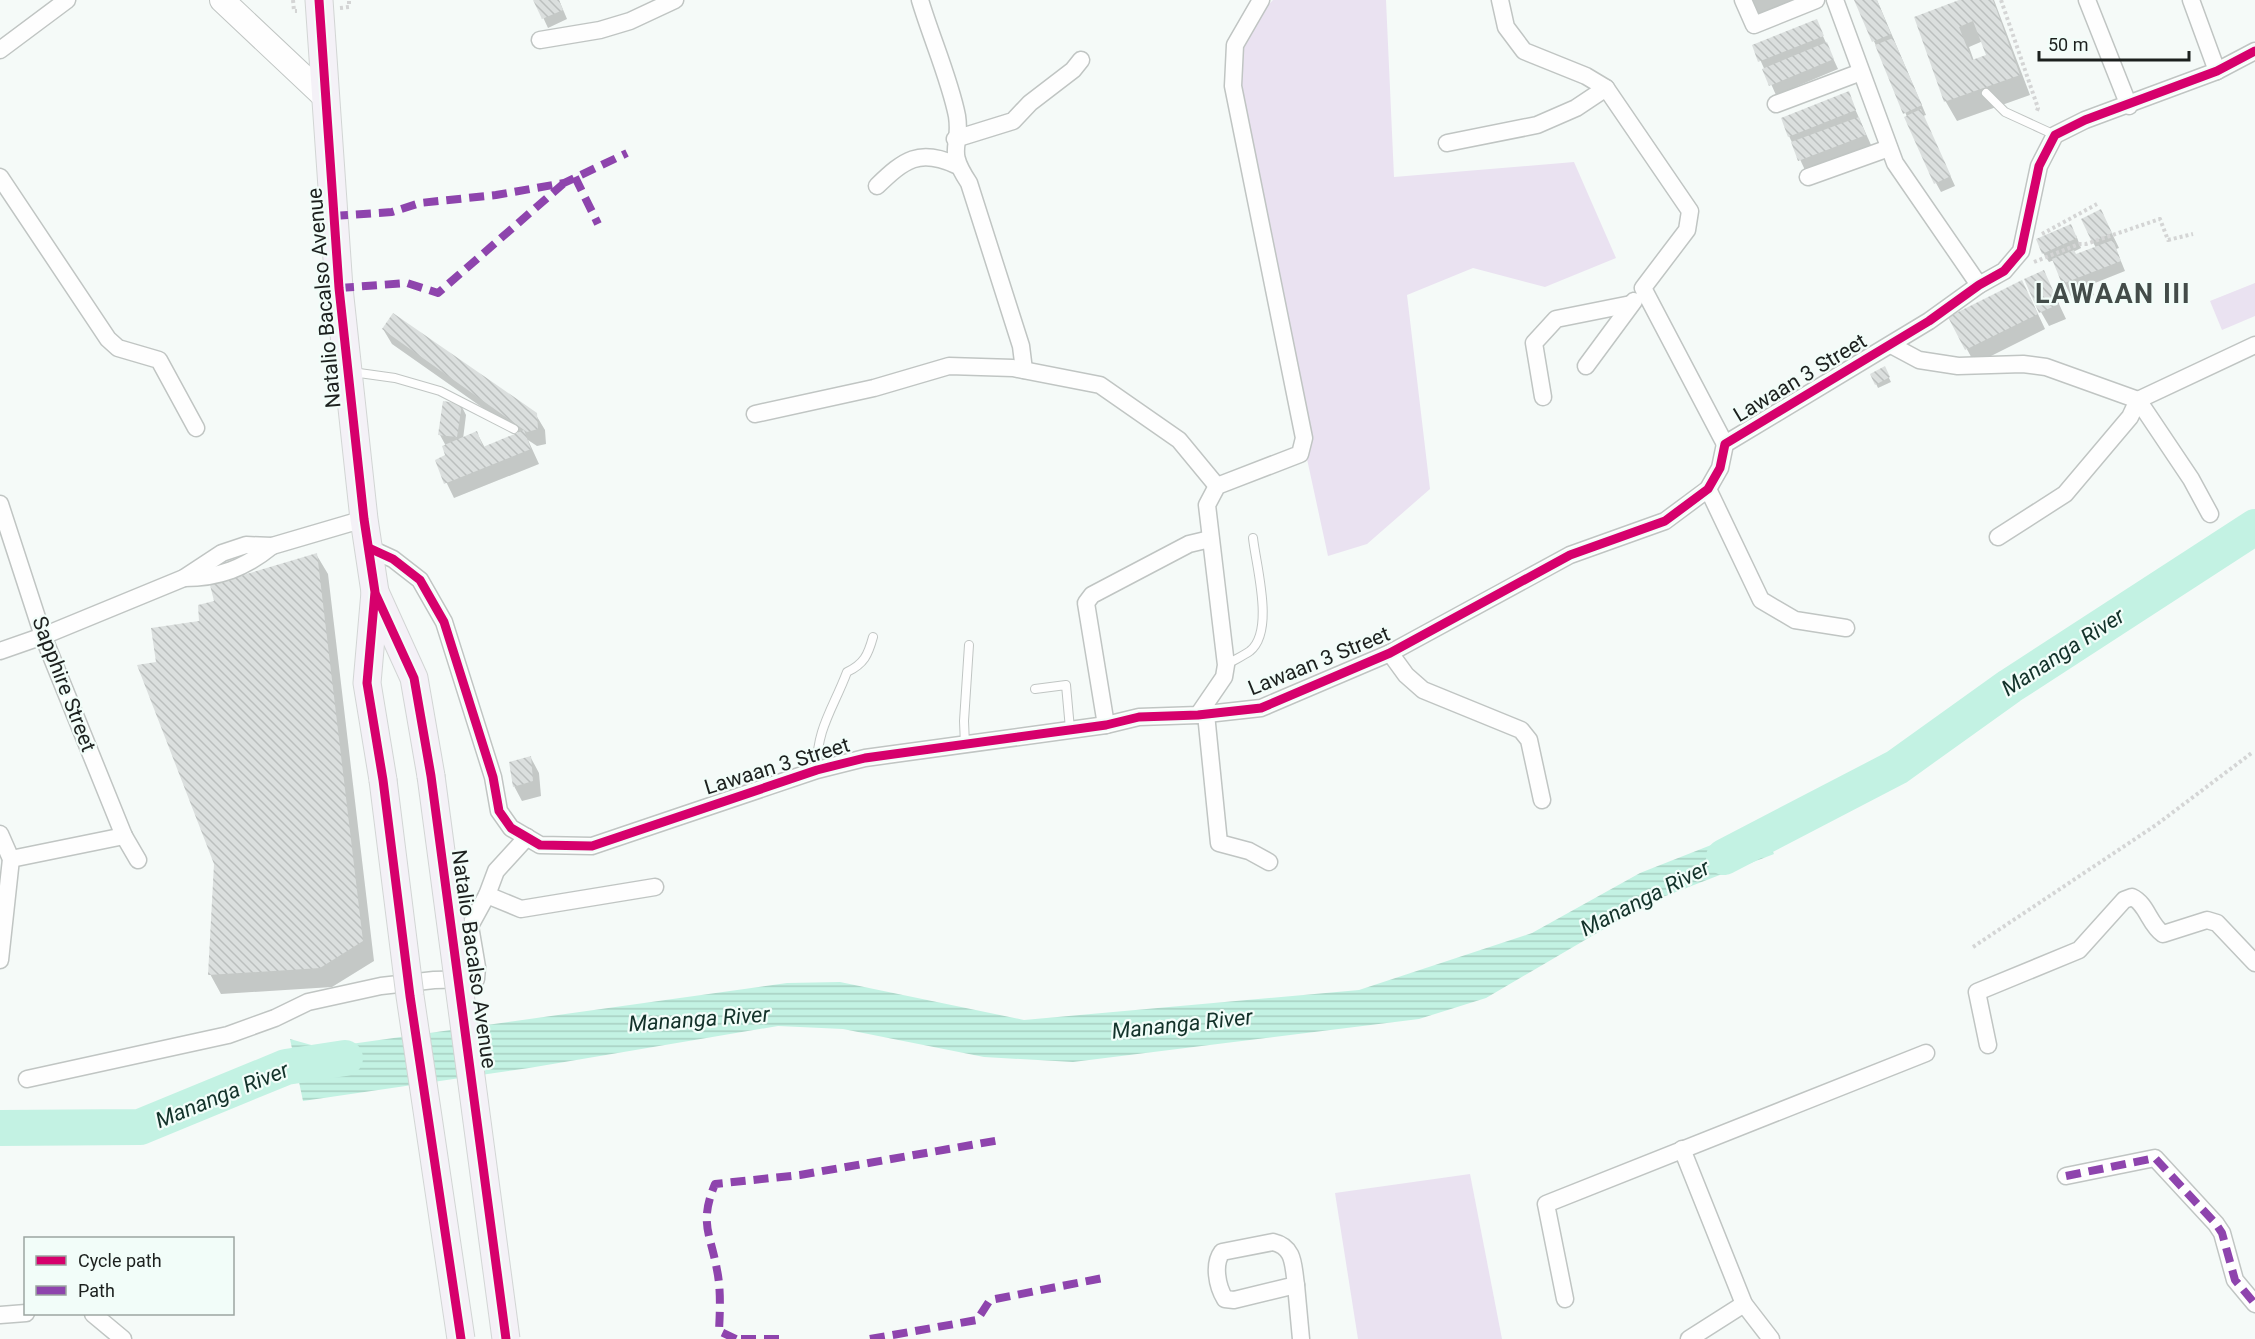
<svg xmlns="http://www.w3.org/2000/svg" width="2255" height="1339" viewBox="0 0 2255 1339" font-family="Roboto,sans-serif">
	<defs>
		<pattern id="water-rules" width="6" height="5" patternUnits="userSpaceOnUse" patternTransform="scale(1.5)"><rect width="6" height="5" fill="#c3f2e3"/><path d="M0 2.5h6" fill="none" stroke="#a7cfc2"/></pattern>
		<pattern id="building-back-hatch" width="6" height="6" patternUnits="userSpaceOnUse" patternTransform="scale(1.5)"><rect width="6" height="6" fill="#dbdfde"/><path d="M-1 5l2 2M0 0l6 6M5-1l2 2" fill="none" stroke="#bbbfbe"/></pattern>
	</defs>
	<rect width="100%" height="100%" fill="#f5faf8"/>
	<g fill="#eae2f1">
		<path d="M 1273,0 L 1386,0 L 1394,177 L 1574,162 L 1616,258 L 1545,287 L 1473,268 L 1407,295 L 1430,489 L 1367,544 L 1328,556 L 1230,103 L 1227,48 Z"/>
		<path d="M 2255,283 L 2255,316 L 2222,330 L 2210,301 Z"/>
		<path d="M 1470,1174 L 1502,1339 L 1358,1339 L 1335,1193 Z"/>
	</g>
	<path fill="url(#water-rules)" d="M 1762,825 L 1774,854 L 1650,902 L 1486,998 L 1419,1019 L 1073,1062 L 984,1057 L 843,1029 L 778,1026 L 529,1068 L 303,1101 L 290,1039 L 322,1048 L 787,983 L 840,982 L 1024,1020 L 1359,990 L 1532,933 L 1640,873 Z"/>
	<g fill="#0003" fill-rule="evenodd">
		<path d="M 535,0 L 559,0 L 567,19 L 548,28 Z"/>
		<path d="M 1749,0 L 1798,0 L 1758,17 Z"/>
		<path d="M 1856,0 L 1877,0 L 1926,115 L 1923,116 L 1955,186 L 1941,192 L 1936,183 Z"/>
		<path d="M 1963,0 L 1994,0 L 2030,95 L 1957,121 L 1946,102 L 1916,18 ZM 1983,41 L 1988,56 L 1974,61 L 1969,47 Z"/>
		<path d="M 1816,21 L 1838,69 L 1776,95 L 1754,46 Z"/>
		<path d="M 1848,93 L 1871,145 L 1805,170 L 1789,136 Z"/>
		<path d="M 2101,211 L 2119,248 L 2116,249 L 2125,271 L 2090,285 L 2094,295 L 2074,303 L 2054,260 L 2049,262 L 2043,253 L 2076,235 L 2081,248 L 2073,252 L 2079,262 L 2096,248 L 2093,242 Z"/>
		<path d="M 2044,272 L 2066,319 L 2049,326 L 2041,312 Z"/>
		<path d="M 2030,297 L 2045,329 L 1975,364 L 1950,318 Z"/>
		<path d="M 383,329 L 536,415 L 545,430 L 546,444 L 537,446 L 528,440 L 539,464 L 454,498 L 436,461 L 447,456 L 446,446 L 440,435 L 461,405 L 466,415 L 463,439 L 477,433 L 485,448 L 520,434 L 392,344 Z"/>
		<path d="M 1884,368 L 1891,382 L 1878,388 L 1872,375 Z"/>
		<path d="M 316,554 L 328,574 L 374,961 L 332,987 L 221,994 L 210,974 L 215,864 L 158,663 L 201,623 L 215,602 Z"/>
		<path d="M 531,758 L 539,773 L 541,796 L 522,801 L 514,786 Z"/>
	</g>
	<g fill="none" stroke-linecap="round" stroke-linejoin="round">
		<g stroke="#c3f2e3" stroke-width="36">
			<path d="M 1724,857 L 1897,767 L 2010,686 L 2255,527"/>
			<path d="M 0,1128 L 140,1127 L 286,1067 L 345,1058"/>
		</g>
	</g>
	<g fill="url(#building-back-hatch)" fill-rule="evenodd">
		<path d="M 533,0 L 559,0 L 563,10 L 542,19 Z"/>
		<path d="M 1854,0 L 1877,0 L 1891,34 L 1872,42 Z"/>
		<path d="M 1959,0 L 1993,0 L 2020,75 L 1944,102 L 1914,17 ZM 1973,21 L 1986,55 L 1972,60 L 1959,27 Z"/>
		<path d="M 1817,19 L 1824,36 L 1758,62 L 1752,45 Z"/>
		<path d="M 1893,38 L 1922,105 L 1903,114 L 1875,45 Z"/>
		<path d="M 1827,42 L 1834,59 L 1769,86 L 1762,69 Z"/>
		<path d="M 1849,91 L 1856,110 L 1788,137 L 1781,118 Z"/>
		<path d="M 1921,109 L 1951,176 L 1934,184 L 1904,117 Z"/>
		<path d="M 1859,117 L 1866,135 L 1798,161 L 1791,142 Z"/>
		<path d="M 2101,209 L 2112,233 L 2092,242 L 2081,219 Z"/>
		<path d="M 2071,224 L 2077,238 L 2042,254 L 2036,239 Z"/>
		<path d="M 2113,240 L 2121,261 L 2062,284 L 2052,259 L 2074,250 L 2076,254 Z"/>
		<path d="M 2044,270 L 2059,304 L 2039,313 L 2024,279 Z"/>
		<path d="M 2022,280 L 2038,314 L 1965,350 L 1948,317 Z"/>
		<path d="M 393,313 L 537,413 L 538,429 L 527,432 L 382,329 Z"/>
		<path d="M 1885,366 L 1890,377 L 1875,385 L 1870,374 Z"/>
		<path d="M 443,401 L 462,404 L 457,437 L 438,435 Z"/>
		<path d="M 524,430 L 531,449 L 444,484 L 435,460 L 445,455 L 442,446 L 477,431 L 483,447 Z"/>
		<path d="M 317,553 L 363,941 L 320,968 L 208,975 L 214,864 L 137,665 L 156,662 L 151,628 L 199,621 L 198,605 L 214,601 L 210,585 Z"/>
		<path d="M 531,756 L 533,781 L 513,787 L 509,762 Z"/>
	</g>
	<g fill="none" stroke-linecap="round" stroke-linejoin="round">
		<g stroke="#c0c5c3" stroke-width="10">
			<g id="lane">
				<path d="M 1986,93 L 2005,112 L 2055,135"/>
				<path d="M 352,372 L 395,378 L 440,391 L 514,429"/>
				<path d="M 1226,665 C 1234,660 1243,656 1250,651 C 1275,631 1256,566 1253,538"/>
				<path d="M 1035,689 L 1066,685 L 1070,729"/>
				<path d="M 965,745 L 964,721 L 969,645"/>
				<path d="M 817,770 C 816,729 833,709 847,672 C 864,664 868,655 873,637"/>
			</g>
		</g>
		<g stroke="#c0c5c3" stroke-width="19">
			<g id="street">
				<path d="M 920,0 C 931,37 950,80 957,116 C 962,149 945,147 969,183 L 1021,346 L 1024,370"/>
				<path d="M 1500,0 L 1506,27 L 1524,51 L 1586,76 L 1606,88 L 1690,211 L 1687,230 L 1643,288 L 1725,444"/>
				<path d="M 1743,0 L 1754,25 L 1816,0"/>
				<path d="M 1835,0 L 1895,163 L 1979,285"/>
				<path d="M 2087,0 L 2129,106"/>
				<path d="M 2191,0 L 2217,71"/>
				<path d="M 540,40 L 600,30 L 630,21 L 675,0"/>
				<path d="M 0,50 L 67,0"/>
				<path d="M 1776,104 L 1861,72"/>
				<path d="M 955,139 L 1013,121 L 1030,103 L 1073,70 L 1081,60"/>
				<path d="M 1447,143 L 1537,125 L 1576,108 L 1606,88"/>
				<path d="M 0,177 L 108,339 L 118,348 L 159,360 L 196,428"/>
				<path d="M 1808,177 L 1889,148"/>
				<path d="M 877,186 C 904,160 919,148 956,165"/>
				<path d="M 1891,345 L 1919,360 L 1958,366 L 2023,364 L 2046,367 L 2138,400 L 2191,479 L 2210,514"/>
				<path d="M 1586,366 L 1634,301"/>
				<path d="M 1543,397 L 1534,343 L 1556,319 L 1631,304"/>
				<path d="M 755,414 L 874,388 L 949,366 L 1013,368 L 1100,385 L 1179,440 L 1217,486"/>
				<path d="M 1708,489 L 1761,600 L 1795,620 L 1846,628"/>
				<path d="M 0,504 L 43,636 L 124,836 L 138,860"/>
				<path d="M 1998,537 L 2065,494 L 2130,417 L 2138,400 L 2255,345"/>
				<path d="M 369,548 L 393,559 L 420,580 L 444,622 L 493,777 L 499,811 L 511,828 L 540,845 L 592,846 L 817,770 L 865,758 L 1106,725 L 1139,717 L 1198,715 L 1261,708 L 1390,653 L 1570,555 L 1665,521 L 1708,489 L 1720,468 L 1725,444 L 1929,321 L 1979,285 L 2004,271 L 2021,251 L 2039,166 L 2055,135 L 2085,120 L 2217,71 L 2255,51"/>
				<path d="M 184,578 C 219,578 245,568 272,546"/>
				<path d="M 0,651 L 43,636 L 184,578 L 222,553 L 246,545 L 272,546 L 364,519"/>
				<path d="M 1390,653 L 1406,675 L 1423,690 L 1521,730 L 1529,740 L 1542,800"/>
				<path d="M 1206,714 L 1219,843 L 1249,851 L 1269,862"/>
				<path d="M 1198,715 L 1224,677 L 1226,665 L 1207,505 L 1217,486 L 1300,454 L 1304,438 L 1233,86 L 1235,45 L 1261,0"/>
				<path d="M 1106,725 L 1086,603 L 1092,595 L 1189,544 L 1210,539"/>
				<path d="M 0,834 L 11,859 L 0,960"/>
				<path d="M 11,859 L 124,836"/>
				<path d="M 487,895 L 496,871 L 527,837"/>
				<path d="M 1988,1045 L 1977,992 L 2079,950 L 2124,900 L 2132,897 C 2147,904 2149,924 2163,934 L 2207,920 L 2217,923 L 2255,963"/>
				<path d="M 27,1079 L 228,1035 L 275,1018 L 308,1002 L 381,986 L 434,980 L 476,979 L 477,967 L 470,926 L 487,895 L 521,909 L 655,887"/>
				<path d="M 1682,1149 L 1744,1304 L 1771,1339"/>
				<path d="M 2066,1176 L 2155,1158 L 2216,1224 L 2222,1233 L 2235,1280 L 2255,1304"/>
				<path d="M 1273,1242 C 1295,1247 1293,1266 1296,1285 L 1234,1300 L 1225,1299 C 1217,1286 1213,1264 1222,1252 Z"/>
				<path d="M 1296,1285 L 1301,1339"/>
				<path d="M 1565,1299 L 1546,1204 L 1926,1053"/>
				<path d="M 93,1314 L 123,1339"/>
				<path d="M 0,1315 L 26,1313"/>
				<path d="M 1689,1339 L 1744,1304"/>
			</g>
		</g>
		<g stroke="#c0c5c3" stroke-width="26">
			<path id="secondary" d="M 222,0 L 326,98"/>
		</g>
		<g stroke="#d2d5d4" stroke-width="29">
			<g id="primary">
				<path d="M 319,0 L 339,288 L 364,519 L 375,592 L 367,683 L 383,780"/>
				<path d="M 375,592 L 414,678 L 431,776"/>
			</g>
		</g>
		<g stroke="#d4d5d5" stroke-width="4" stroke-dasharray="3 3" stroke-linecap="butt">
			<path d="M 293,0 L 294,11 L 297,11"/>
			<path d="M 2001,0 L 2038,108 L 2036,113"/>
			<path d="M 340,8 L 349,7 L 349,0"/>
			<path d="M 2042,234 L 2097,204"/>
			<path d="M 2034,262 L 2079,244 L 2086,244 L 2160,219 L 2168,240 L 2193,234"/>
			<path d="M 1973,947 L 2156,825 L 2253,752"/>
		</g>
		<use href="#lane" stroke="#fefefe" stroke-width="8"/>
		<use href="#street" stroke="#fefefe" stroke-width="16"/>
		<use href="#secondary" stroke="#fefefe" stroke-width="24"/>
		<use href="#primary" stroke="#f4f1f7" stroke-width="27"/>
		<g stroke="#d2d5d4" stroke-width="29" stroke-linecap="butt">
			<g id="primary-bridge">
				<path d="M 431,776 L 506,1339"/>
				<path d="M 383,780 L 410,996 L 461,1339"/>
			</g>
		</g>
		<use href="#primary-bridge" stroke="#f4f1f7" stroke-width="27"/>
		<g stroke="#8e44ad" stroke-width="8" stroke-dasharray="15 8" stroke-linecap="butt">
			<path d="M 575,177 L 598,224"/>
			<path d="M 333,216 L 392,212 L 420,203 L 496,195 L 564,183 L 627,153"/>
			<path d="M 339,288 L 407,283 L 438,293 L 563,184"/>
			<path d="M 2066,1176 L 2155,1158 L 2216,1224 L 2222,1233 L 2235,1280 L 2255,1304"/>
			<path d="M 736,1339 L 719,1331 C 720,1311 721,1289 717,1270 C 710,1232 699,1223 715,1184 L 800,1175 L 1000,1140"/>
			<path d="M 741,1339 L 779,1339"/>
			<path d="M 870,1339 L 977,1320 L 990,1300 L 1103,1278"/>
		</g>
		<g stroke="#f2fdf9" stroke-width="13">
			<g id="cycleway">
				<path d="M 319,0 L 339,288 L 364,519 L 375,592 L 367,683 L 383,780 L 410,996 L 461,1339"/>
				<path d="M 369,548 L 393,559 L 420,580 L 444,622 L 493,777 L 499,811 L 511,828 L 540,845 L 592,846 L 817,770 L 865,758 L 1106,725 L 1139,717 L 1198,715 L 1261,708 L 1390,653 L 1570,555 L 1665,521 L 1708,489 L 1720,468 L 1725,444 L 1929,321 L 1979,285 L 2004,271 L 2021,251 L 2039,166 L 2055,135 L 2085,120 L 2217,71 L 2255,51"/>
				<path d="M 376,595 L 414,678 L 431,776 L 506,1339"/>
			</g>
		</g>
		<use href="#cycleway" stroke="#d6006c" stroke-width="9"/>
	</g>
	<g text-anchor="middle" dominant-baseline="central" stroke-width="4.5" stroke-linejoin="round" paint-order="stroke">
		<g font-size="21" fill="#1c201e" stroke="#f2fdf9">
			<text transform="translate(324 298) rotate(-95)">Natalio Bacalso Avenue</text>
			<text transform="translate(1800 378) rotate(-31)">Lawaan 3 Street</text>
			<text transform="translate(1319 661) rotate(-22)">Lawaan 3 Street</text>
			<text transform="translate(64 684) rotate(69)">Sapphire Street</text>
			<text transform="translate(777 766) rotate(-17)">Lawaan 3 Street</text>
			<text transform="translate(474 959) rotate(82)">Natalio Bacalso Avenue</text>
		</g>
		<g font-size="22" font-style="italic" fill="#13322a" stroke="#f2fdf9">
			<text transform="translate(2063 652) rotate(-33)">Mananga River</text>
			<text transform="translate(1645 898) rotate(-27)">Mananga River</text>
			<text transform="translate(699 1019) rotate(-4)">Mananga River</text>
			<text transform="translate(1182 1024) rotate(-6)">Mananga River</text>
			<text transform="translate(222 1095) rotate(-22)">Mananga River</text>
		</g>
		<g font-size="27" font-weight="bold" letter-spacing="1.5" fill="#434c49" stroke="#f2fdf9">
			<text x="2113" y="294">LAWAAN III</text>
		</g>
	</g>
	<rect x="24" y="1237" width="210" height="78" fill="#f2fdf9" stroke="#9ca5a1" stroke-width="1.5"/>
	<rect x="36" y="1256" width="30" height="9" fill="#d6006c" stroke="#9ca5a1" stroke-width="1.5"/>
	<text x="78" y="1267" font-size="18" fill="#1c201e">Cycle path</text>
	<rect x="36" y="1286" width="30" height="9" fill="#8e44ad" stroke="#9ca5a1" stroke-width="1.5"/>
	<text x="78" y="1297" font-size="18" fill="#1c201e">Path</text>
	<path d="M2039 51v9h150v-9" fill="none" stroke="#1c201e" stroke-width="3"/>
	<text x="2048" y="51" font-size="18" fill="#1c201e" stroke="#f2fdf9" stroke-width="4.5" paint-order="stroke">50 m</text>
</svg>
